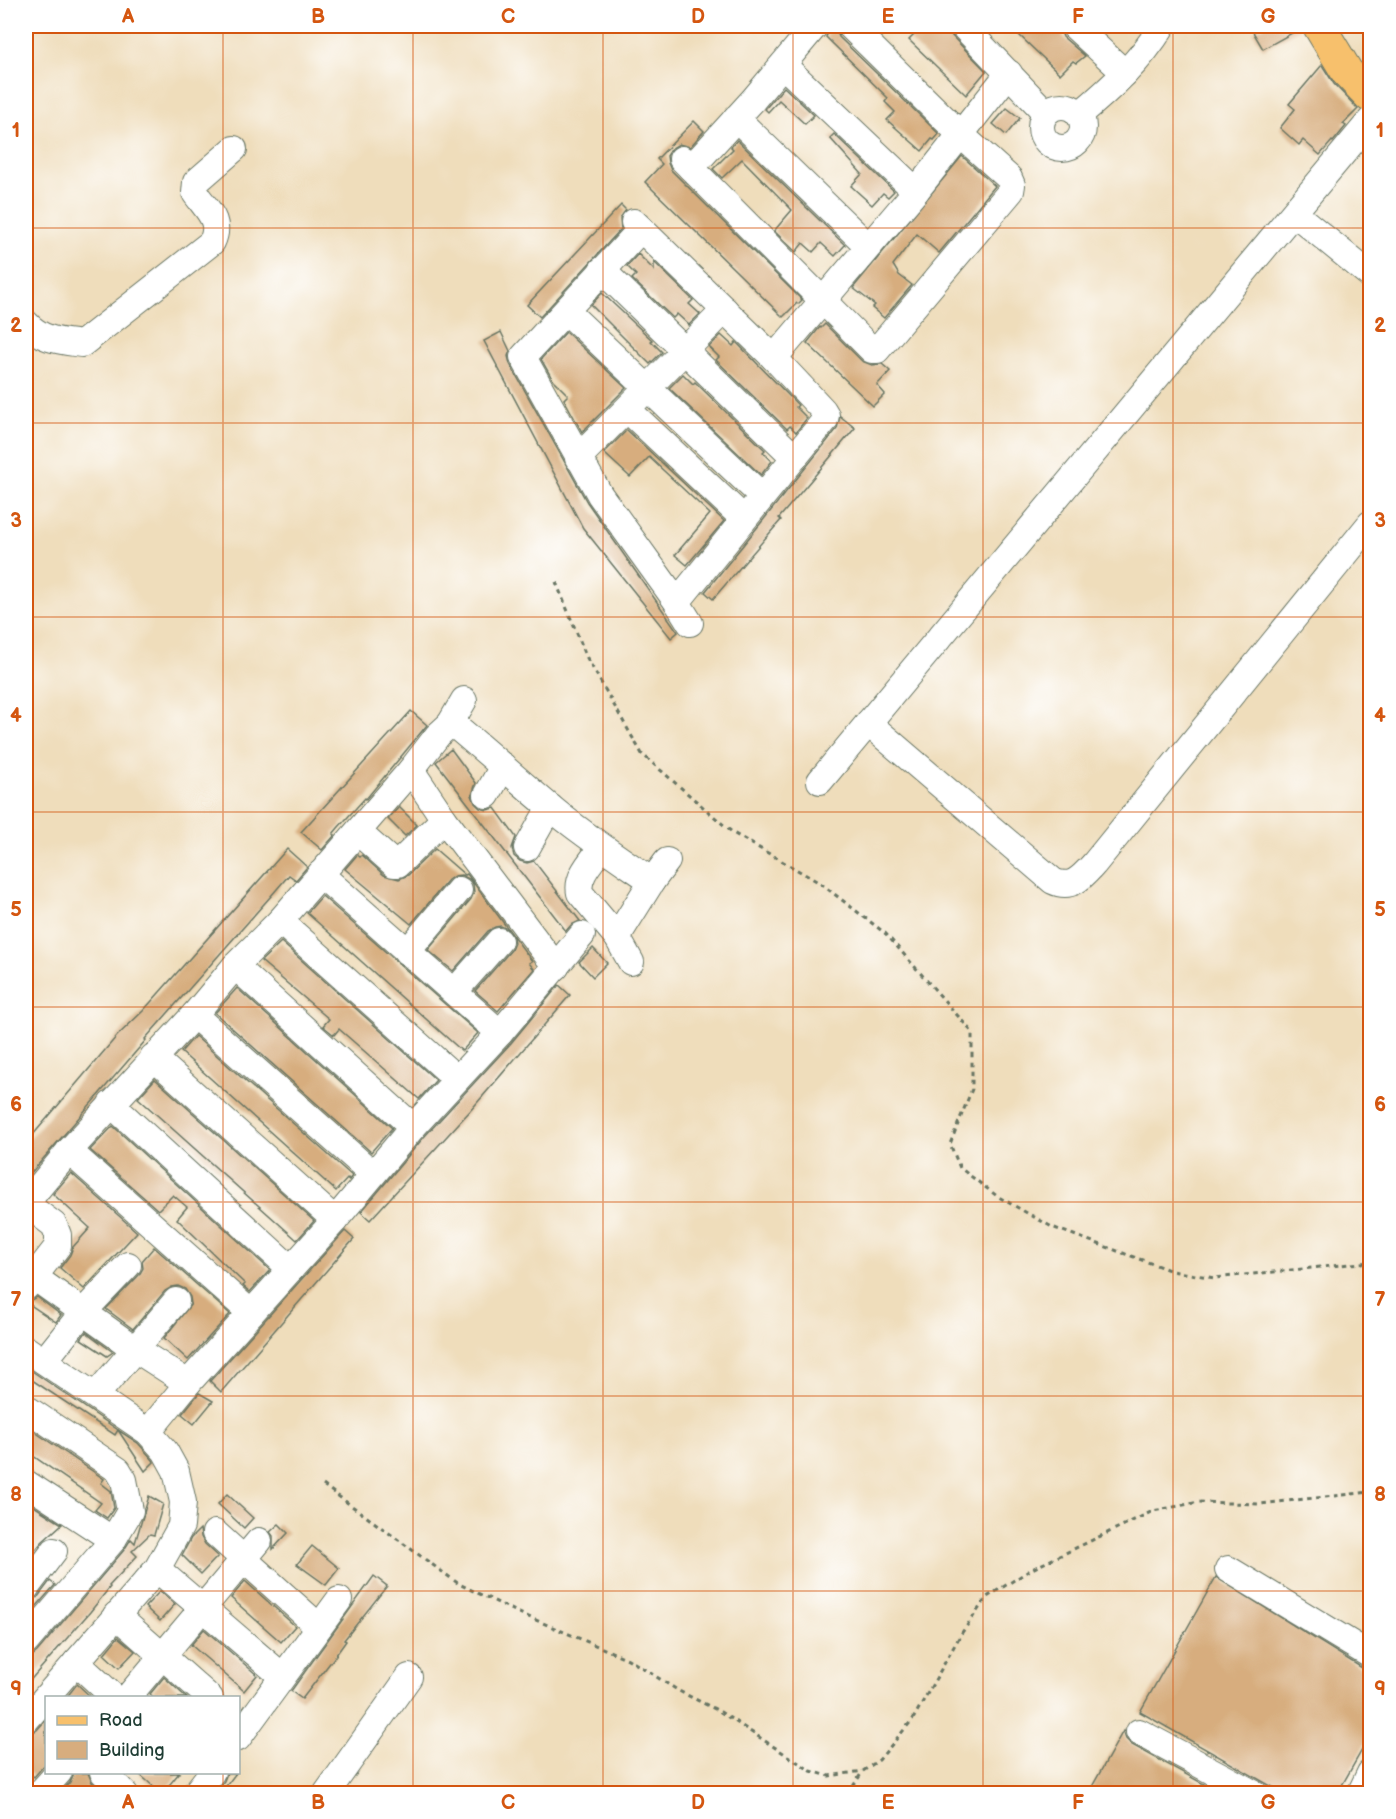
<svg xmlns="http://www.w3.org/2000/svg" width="1396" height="1819" viewBox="0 0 1396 1819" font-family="'Balsamiq Sans',sans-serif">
	<rect width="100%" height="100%" fill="#fff"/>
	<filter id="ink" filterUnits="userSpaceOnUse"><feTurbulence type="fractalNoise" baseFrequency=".0167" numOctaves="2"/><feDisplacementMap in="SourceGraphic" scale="12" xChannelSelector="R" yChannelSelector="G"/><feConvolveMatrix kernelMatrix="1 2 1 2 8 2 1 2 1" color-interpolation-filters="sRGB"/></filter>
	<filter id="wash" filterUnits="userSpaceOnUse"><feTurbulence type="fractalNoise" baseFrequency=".008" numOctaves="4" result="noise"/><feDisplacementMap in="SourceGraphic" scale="24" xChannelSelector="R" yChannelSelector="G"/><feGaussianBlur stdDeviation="1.35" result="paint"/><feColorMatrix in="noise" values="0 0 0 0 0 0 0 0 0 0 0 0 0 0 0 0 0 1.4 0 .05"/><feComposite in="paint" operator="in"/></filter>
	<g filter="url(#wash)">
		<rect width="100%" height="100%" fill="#efddbb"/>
		<g id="blocks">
			<g fill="#d7ad7e">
				<path d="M 831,26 L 835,26 L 839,37 L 939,134 L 934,140 L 932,139 L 922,151 L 887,120 L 895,112 L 885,102 L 888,98 L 826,37 Z"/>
				<path d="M 923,26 L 948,26 L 952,36 L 986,71 L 966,95 L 909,40 Z"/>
				<path d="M 1028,26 L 1059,26 L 1063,37 L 1085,56 L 1076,63 L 1073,61 L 1060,74 L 1019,35 Z"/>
				<path d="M 1265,26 L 1301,26 L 1301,28 L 1263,49 L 1253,32 Z"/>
				<path d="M 1322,65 L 1334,84 L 1358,109 L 1343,124 L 1346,126 L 1333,142 L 1332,141 L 1320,155 L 1303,140 L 1299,145 L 1280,128 L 1295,109 L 1289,104 Z"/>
				<path d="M 784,87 L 814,115 L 805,124 L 779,100 L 768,112 L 765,109 Z"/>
				<path d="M 1007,108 L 1020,118 L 1006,135 L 993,124 Z"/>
				<path d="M 694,121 L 704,131 L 690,147 L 679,144 L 672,148 L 667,156 L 668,163 L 671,170 L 802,300 L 798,304 L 797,303 L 783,317 L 645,182 L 662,164 L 657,159 Z"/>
				<path d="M 834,134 L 894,191 L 888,197 L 883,193 L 872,205 L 851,186 L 862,174 L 830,138 Z"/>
				<path d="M 737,140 L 845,245 L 835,256 L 821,243 L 813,252 L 803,243 L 796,252 L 774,231 L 792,210 L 742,159 L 722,178 L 713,169 L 733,149 L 731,147 Z"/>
				<path d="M 962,156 L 995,186 L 939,253 L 917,234 L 893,265 L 899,275 L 912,285 L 884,318 L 872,308 L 875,305 L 853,288 Z"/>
				<path d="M 621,205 L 626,210 L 620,218 L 621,229 L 540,317 L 527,305 Z"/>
				<path d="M 638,254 L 654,270 L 654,262 L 693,300 L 689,304 L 700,314 L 689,325 L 677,314 L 673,318 L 632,279 L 636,275 L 627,266 Z"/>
				<path d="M 602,293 L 652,340 L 651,341 L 662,352 L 650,364 L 591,305 Z"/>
				<path d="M 825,324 L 862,361 L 872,365 L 882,364 L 890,371 L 877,385 L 885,394 L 873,406 L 807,343 L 820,327 L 821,328 Z"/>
				<path d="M 501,332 L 510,351 L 508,356 L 510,364 L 587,502 L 678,632 L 671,638 L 583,528 L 484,341 Z"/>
				<path d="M 566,332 L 626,388 L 582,432 L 564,399 L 568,395 L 553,380 L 541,359 Z"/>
				<path d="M 721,335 L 733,346 L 736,342 L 798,405 L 796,407 L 807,418 L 796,432 L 790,426 L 787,429 L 716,360 L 719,357 L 709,347 Z"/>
				<path d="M 683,374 L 693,384 L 695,382 L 765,450 L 763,452 L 772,461 L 761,475 L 669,388 Z"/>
				<path d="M 840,416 L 855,428 L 779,518 L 781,520 L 713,599 L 705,592 L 837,429 Z"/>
				<path d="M 627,430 L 724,521 L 687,565 L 675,555 L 710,514 L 649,457 L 630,477 L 604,453 Z"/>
				<path d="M 411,711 L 427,725 L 366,799 L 365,798 L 338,828 L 333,834 L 335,835 L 322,850 L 301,832 Z"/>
				<path d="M 451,749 L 476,783 L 472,795 L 475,803 L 480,808 L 487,810 L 495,808 L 516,837 L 512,848 L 514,856 L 520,861 L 527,863 L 534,861 L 580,921 L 571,925 L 566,931 L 436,762 Z"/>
				<path d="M 399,807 L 417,825 L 405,836 L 388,819 Z"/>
				<path d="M 287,849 L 307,867 L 296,880 L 289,875 L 271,896 L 145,1039 L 146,1040 L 30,1174 L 26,1170 L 26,1143 L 117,1036 L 143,1011 Z"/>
				<path d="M 435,849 L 465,875 L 467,874 L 532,961 L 529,963 L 534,969 L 498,1011 L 475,991 L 511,950 L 514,943 L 513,937 L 509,930 L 501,926 L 495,927 L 488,931 L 453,971 L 428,950 L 471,899 L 474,892 L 473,884 L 469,879 L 461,875 L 454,876 L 448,880 L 411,924 L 345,869 L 357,855 L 360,857 L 362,855 L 384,875 L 399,879 L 408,875 Z"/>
				<path d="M 322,896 L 478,1033 L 462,1051 L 307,913 Z"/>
				<path d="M 281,942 L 436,1080 L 419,1099 L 339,1029 L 334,1035 L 323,1026 L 329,1019 L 261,961 Z"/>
				<path d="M 593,948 L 607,963 L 593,977 L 579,962 Z"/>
				<path d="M 559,985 L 570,995 L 470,1111 L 370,1220 L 361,1212 L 424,1137 L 511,1043 Z"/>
				<path d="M 237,988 L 392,1128 L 371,1152 L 215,1013 Z"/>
				<path d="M 195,1036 L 352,1176 L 349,1180 L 348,1178 L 336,1191 L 181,1052 Z"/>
				<path d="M 155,1079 L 314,1221 L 297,1240 L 138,1098 Z"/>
				<path d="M 113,1126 L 270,1270 L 250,1292 L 243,1286 L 245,1284 L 177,1219 L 187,1207 L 173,1195 L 158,1210 L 90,1150 Z"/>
				<path d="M 71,1173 L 137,1232 L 84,1289 L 60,1268 L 70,1255 L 73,1247 L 90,1228 L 53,1194 Z"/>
				<path d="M 345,1231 L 354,1239 L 221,1392 L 210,1381 Z"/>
				<path d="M 154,1247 L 230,1314 L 188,1360 L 164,1338 L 191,1304 L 190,1297 L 185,1289 L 178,1286 L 172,1287 L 165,1291 L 133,1329 L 106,1309 L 139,1275 L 143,1268 L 142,1261 Z"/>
				<path d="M 37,1297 L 61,1315 L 56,1322 L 26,1302 Z"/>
				<path d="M 86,1332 L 113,1352 L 107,1356 L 81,1339 Z"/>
				<path d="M 26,1367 L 118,1430 L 115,1435 L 26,1376 Z"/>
				<path d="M 199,1393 L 213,1401 L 194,1424 L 182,1414 Z"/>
				<path d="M 26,1426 L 104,1479 L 101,1483 L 111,1491 L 114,1508 L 107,1518 L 95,1510 L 101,1503 L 26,1451 Z"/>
				<path d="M 118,1430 L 138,1443 L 153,1460 L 154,1462 L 145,1471 Z"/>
				<path d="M 227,1494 L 253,1518 L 244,1528 L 218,1504 Z"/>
				<path d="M 149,1496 L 163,1504 L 154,1535 L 150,1534 L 132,1551 L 137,1556 L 109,1586 L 110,1587 L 90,1612 L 26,1685 L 26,1657 L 32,1656 L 37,1652 L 124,1550 L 131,1539 L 135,1543 Z"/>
				<path d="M 26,1501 L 62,1524 L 42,1542 L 26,1561 Z"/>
				<path d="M 279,1524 L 288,1533 L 273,1549 L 273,1536 L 270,1532 Z"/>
				<path d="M 200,1529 L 201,1537 L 205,1544 L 218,1556 L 201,1574 L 182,1555 L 191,1538 Z"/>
				<path d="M 312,1546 L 339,1568 L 326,1585 L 297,1564 Z"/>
				<path d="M 374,1576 L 387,1586 L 344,1640 L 346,1641 L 333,1659 L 302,1699 L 291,1691 Z"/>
				<path d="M 1216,1577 L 1362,1668 L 1371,1670 L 1371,1734 L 1337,1794 L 1285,1794 L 1140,1712 Z"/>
				<path d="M 50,1581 L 55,1585 L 36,1607 L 31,1602 L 38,1597 Z"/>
				<path d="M 245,1581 L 295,1626 L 281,1642 L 231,1598 Z"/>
				<path d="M 160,1591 L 175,1604 L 160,1621 L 145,1607 Z"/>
				<path d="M 204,1629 L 257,1675 L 244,1691 L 191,1645 Z"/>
				<path d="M 118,1637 L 135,1651 L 119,1668 L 104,1654 Z"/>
				<path d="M 164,1677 L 187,1698 L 154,1698 L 150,1694 Z"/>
				<path d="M 77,1684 L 92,1698 L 66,1698 Z"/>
				<path d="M 45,1721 L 46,1723 L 46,1763 L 34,1777 L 26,1770 L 26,1735 L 37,1730 Z"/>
				<path d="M 1123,1731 L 1126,1739 L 1132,1745 L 1222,1794 L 1088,1794 Z"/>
				<path d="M 74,1773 L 88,1773 L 92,1782 L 103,1794 L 60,1794 L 70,1782 Z"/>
				<path d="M 138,1773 L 179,1773 L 162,1794 Z"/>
				<path d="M 227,1773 L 236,1773 L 220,1794 L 214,1794 L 224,1781 Z"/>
			</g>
		</g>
	</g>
	<g filter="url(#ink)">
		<use href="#blocks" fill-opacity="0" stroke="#687563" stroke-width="1.5"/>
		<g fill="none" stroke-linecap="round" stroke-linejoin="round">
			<g stroke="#687563" stroke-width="28">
				<g id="minor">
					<path d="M 963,26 L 1046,113"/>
					<path d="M 1074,26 L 1125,73"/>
					<path d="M 783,65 L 916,191"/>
					<circle cx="1062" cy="127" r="21"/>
					<path d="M 1079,115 C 1110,89 1141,61 1162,26"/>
					<path d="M 736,118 L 868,246"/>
					<path d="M 682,159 L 872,350 L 877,350 L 1011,191 L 1012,185 L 1009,178 L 961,135 L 850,26"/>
					<path d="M 691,168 L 753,100 L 815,26"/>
					<path d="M 1294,213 L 1370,275"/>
					<path d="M 634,222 L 774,358 L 916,191 L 1009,73"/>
					<path d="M 641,229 L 523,357 L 600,495 L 677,602 L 690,623"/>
					<path d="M 602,270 L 794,457"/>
					<path d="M 566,311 L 762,496"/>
					<path d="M 26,323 C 41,340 60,341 82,344 L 212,242 C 222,221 207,210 195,193 L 196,182 L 234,149"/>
					<path d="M 628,410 L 744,519"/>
					<path d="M 578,458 L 725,310"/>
					<path d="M 677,602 L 825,420 L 826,415 L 823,410 L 774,358"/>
					<path d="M 868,723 L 1053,881 C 1072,890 1082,877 1094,864 L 1370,524"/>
					<path d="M 450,724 L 464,700"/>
					<path d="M 411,770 L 444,819 L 556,967"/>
					<path d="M 820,781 L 1370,121"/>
					<path d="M 487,795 L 503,766"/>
					<path d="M 358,832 L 394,864 L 398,864 L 444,819"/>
					<path d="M 527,848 L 550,807"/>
					<path d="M 320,874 L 500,1033"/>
					<path d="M 652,881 L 667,861"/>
					<path d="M 280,921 L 457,1079"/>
					<path d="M 617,937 L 631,962"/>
					<path d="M 407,952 L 459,890"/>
					<path d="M 235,966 L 413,1127"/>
					<path d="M 454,992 L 499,941"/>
					<path d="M 194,1015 L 373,1174"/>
					<path d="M 153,1057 L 335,1220"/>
					<path d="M 111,1104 L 291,1269"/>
					<path d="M 69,1151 L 251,1313"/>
					<path d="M 26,1203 L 69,1151 L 194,1015 L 235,966 L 280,921 L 411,770 L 438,735 L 450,724 L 458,728 C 489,754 519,781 550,807 C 582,834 617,857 652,881 L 617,937 L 580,893 C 576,876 593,860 602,847"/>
					<path d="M 26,1204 L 54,1225 L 58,1235 L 58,1246 L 26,1287"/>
					<path d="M 34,1277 L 135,1349 L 188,1383"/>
					<path d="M 26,1349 L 148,1432 L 165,1451 L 176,1471 L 183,1502 L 181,1526 L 157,1569 L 26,1720"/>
					<path d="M 44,1361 L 83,1312 L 128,1265"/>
					<path d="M 96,1395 L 176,1301"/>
					<path d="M 26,1408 L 118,1470 L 124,1480 L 130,1511 L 113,1540 L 26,1642"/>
					<path d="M 148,1432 L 188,1383 L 335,1220 L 413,1127 L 500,1033 L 582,935"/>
					<path d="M 26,1483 L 113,1540"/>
					<path d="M 215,1533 L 319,1627"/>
					<path d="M 157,1569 L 282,1676"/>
					<path d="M 1228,1569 L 1370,1655"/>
					<path d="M 26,1588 L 54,1551"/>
					<path d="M 116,1615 L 210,1698"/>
					<path d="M 76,1662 L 115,1698"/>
					<path d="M 127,1698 L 259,1541"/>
					<path d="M 1139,1732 L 1255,1794"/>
					<path d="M 238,1738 L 339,1600"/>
					<path d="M 103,1772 L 125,1794"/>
					<path d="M 39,1794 L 59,1772"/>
					<path d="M 195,1794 L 212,1772"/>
					<path d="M 326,1794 L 409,1677"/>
					<path d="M 1360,1794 L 1370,1773"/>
				</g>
			</g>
			<g stroke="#687563" stroke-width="34">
				<path id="major" d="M 1319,26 L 1347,72 L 1370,96"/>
			</g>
			<g stroke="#687563" stroke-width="3" stroke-dasharray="4.5 4.5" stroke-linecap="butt">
				<path d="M 556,582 L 587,658 L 642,754 L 733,833 L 820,883 L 886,934 L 972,1032 L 972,1089 L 950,1144 L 960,1168 L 997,1196 L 1052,1227 L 1172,1271 L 1214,1278 L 1370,1262"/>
				<path d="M 323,1485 L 459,1584 L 517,1612 L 628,1659 L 679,1691 L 719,1711 L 811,1771 L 829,1776 L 863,1771 L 879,1760 L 913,1719 L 961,1634 L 987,1597 L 1032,1569 L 1153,1511 L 1199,1502 L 1260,1504 L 1370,1492"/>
				<path d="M 848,1794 L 863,1771"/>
			</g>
			<use href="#minor" stroke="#fff" stroke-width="26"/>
			<use href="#major" stroke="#f7c06c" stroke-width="32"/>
		</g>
	</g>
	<path fill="none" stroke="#d45610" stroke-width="1.5" stroke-opacity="0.55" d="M 223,26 L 223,1698M 413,26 L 413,1794M 603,26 L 603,1794M 793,26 L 793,1794M 983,26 L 983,1794M 1173,26 L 1173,1794M 26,228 L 1370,228M 26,423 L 1370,423M 26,617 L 1370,617M 26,812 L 1370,812M 26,1007 L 1370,1007M 26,1202 L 1370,1202M 26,1396 L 1370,1396M 26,1591 L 1370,1591M 223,1772 L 223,1794"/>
	<rect width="1396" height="1819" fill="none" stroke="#fff" stroke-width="66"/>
	<rect x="45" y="1696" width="195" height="78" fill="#ffffff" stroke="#a5b1ae" stroke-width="1.5"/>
	<rect x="57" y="1716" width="30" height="9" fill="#f7c06c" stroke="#a5b1ae" stroke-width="1.5"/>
	<text x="99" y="1726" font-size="18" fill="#1f3d34">Road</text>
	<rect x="57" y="1741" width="30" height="18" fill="#d7ad7e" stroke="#a5b1ae" stroke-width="1.5"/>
	<text x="99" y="1756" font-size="18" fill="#1f3d34">Building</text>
	<rect x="33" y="33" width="1330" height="1753" fill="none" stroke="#d45610" stroke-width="2"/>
	<g font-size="20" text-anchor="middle" font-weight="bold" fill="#d45610">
		<text x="128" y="23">A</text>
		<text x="318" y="23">B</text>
		<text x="508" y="23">C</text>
		<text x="698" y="23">D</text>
		<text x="888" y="23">E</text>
		<text x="1078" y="23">F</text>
		<text x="1268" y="23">G</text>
		<text x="16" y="137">1</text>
		<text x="1380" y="137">1</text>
		<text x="16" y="332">2</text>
		<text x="1380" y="332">2</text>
		<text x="16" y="527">3</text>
		<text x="1380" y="527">3</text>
		<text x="16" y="722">4</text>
		<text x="1380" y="722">4</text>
		<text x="16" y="916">5</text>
		<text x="1380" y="916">5</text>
		<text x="16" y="1111">6</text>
		<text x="1380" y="1111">6</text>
		<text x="16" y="1306">7</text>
		<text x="1380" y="1306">7</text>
		<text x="16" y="1501">8</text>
		<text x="1380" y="1501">8</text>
		<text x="16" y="1695">9</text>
		<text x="1380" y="1695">9</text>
		<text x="128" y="1809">A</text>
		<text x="318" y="1809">B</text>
		<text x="508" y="1809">C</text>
		<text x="698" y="1809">D</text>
		<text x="888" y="1809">E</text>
		<text x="1078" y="1809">F</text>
		<text x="1268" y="1809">G</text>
	</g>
</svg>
